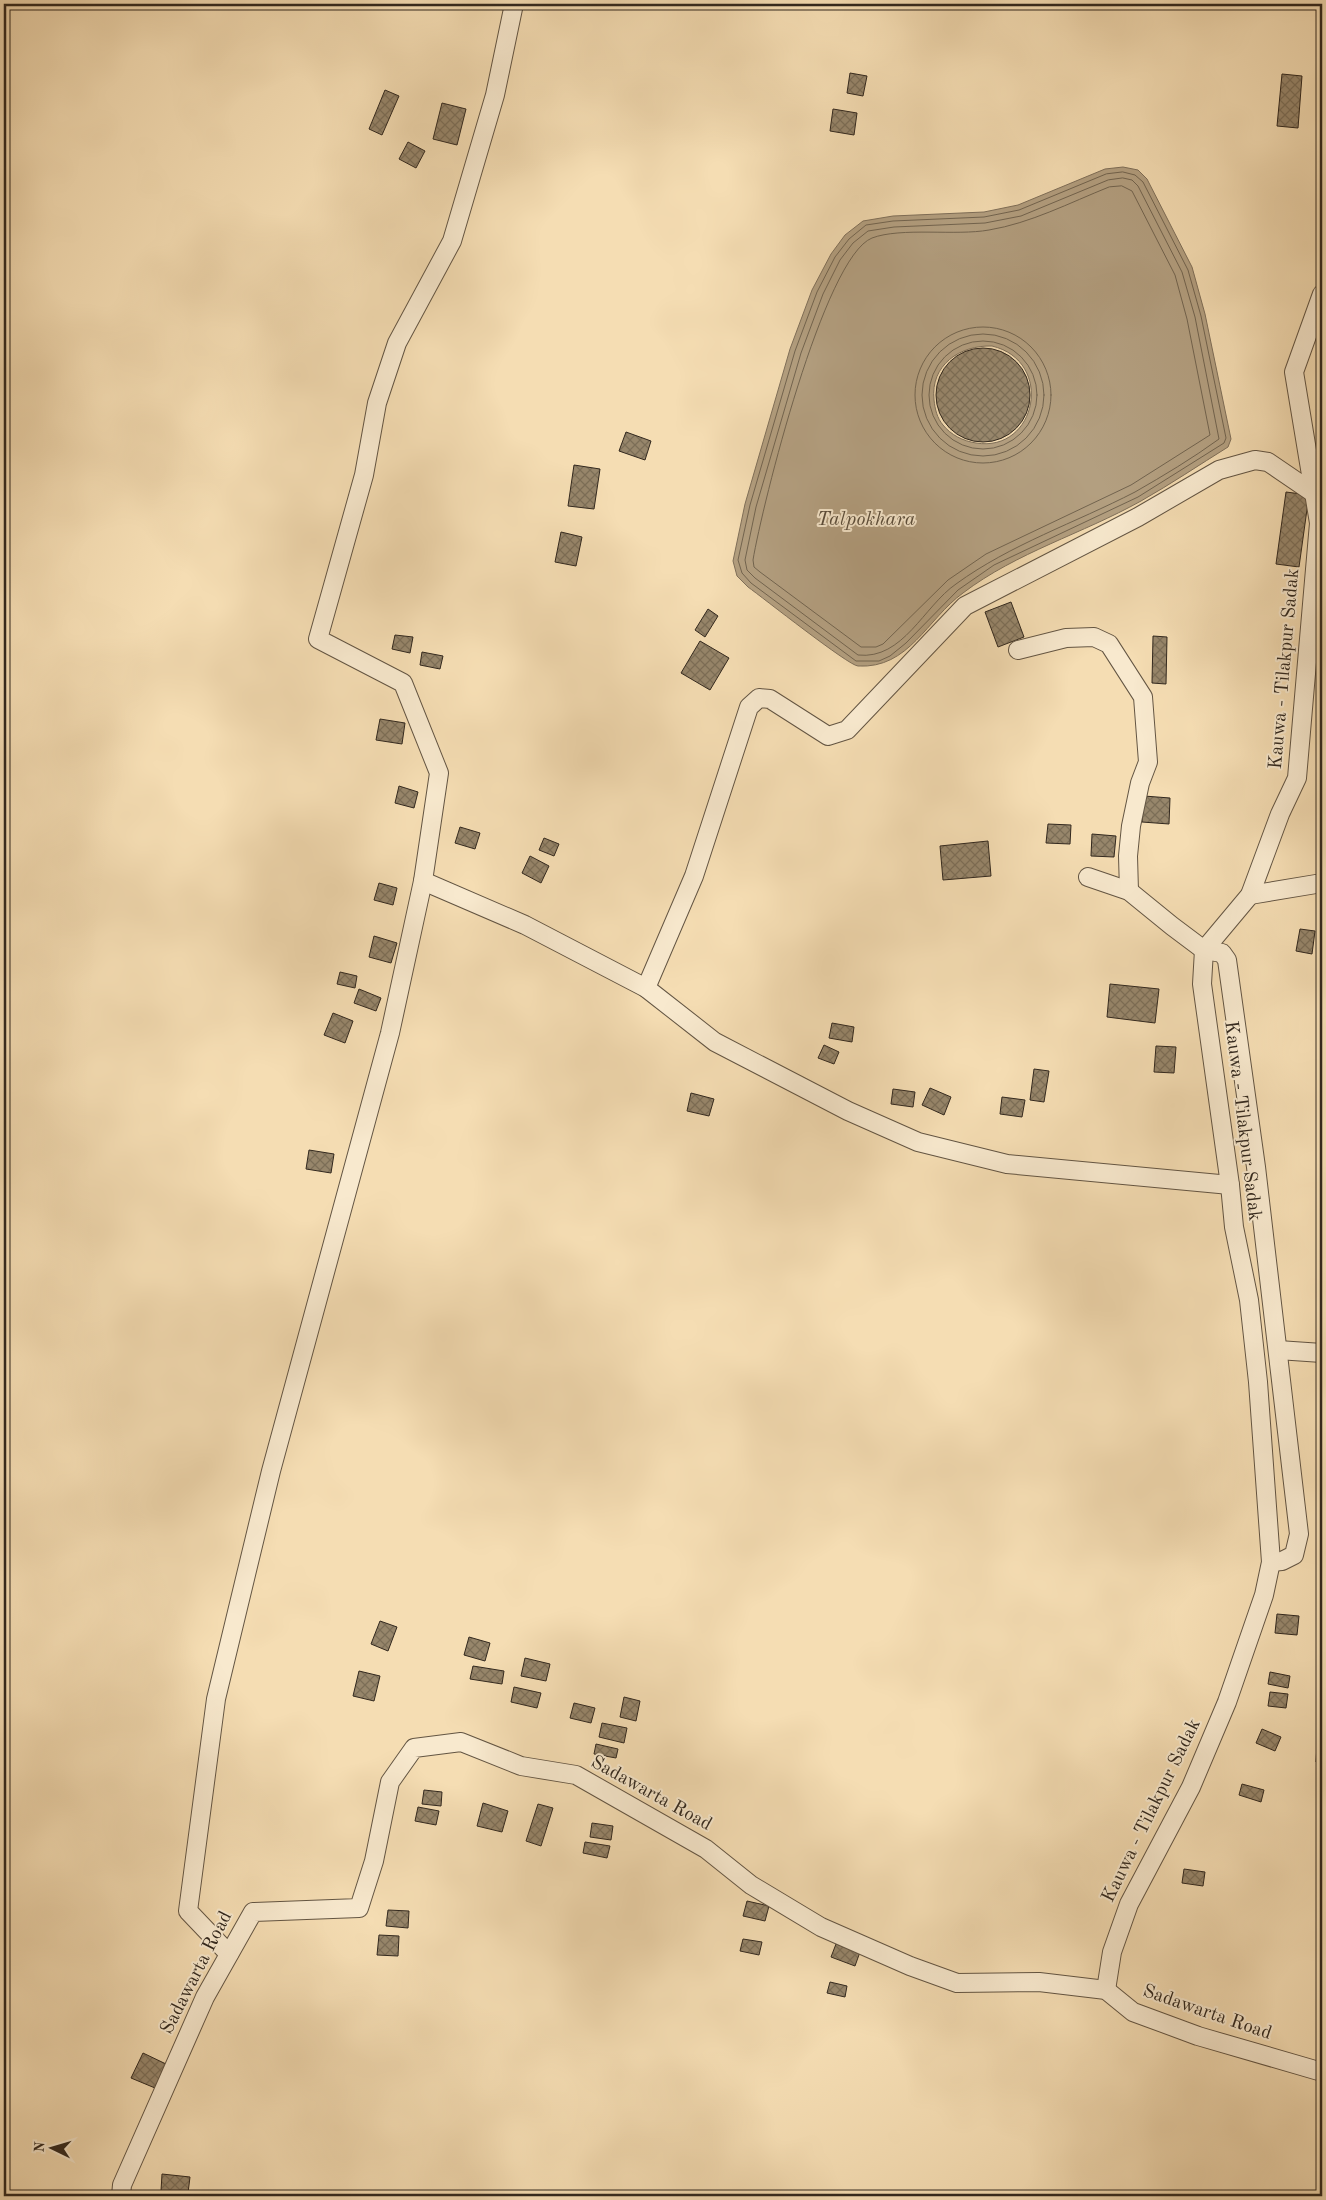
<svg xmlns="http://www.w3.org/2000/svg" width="1326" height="2200" viewBox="0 0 1326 2200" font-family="'Old Standard TT',serif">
	<defs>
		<pattern id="building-cross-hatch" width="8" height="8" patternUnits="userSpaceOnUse" patternTransform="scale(1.25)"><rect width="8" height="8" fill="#97866b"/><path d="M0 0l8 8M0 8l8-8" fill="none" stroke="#7c6e57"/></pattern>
	</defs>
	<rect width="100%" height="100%" fill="#f5ddb3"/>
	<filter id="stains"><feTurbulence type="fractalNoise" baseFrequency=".004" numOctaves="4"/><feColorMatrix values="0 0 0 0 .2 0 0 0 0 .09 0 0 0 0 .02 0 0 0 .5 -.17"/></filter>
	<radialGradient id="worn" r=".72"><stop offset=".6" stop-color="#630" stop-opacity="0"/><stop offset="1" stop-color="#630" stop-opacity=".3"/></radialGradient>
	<path fill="#b39f80" stroke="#7f6f59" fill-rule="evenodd" d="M 1123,167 L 1138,170 L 1147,179 L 1192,267 L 1205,314 L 1231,439 L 1228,447 C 1199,465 1171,484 1141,501 C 1082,534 1017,552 963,593 C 927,619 909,669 858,666 C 849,666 762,597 748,587 L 737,576 L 733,561 L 745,504 L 790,349 L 812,290 L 831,254 L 845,235 L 863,221 L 893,216 L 984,212 L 1018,205 L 1105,169 ZM 992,346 C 1055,361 1037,453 976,443 C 963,441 951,435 943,425 C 937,418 935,409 934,400 C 930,365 960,345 992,346 Z"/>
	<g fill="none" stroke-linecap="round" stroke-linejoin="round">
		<g stroke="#72644f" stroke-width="1">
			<path d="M 1123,172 L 1135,175 L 1143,182 L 1188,270 L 1201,316 L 1226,438 L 1224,443 L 1138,497 L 994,565 L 958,590 L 906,643 L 890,656 L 879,661 L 856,661 L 751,583 L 742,573 L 738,560 L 750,505 L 795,351 L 817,292 L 835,257 L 849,239 L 866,225 L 893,221 L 984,217 L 1019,210 L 1106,174 Z"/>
			<path d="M 1123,178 L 1132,180 L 1138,186 L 1182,272 L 1195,317 L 1219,439 C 1193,458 1163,476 1135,492 C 1075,523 1011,544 956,584 C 924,606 903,660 858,655 L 755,578 L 747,570 L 745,560 L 756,507 L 801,353 L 823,294 L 840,260 L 853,243 L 868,231 L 894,227 L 985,223 L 1021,216 L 1108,180 Z"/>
			<path d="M 1122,186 L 1132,191 L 1175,275 L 1187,319 L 1210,435 L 1131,485 L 986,554 L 948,580 L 883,644 L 876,647 L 861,647 L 760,572 L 754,567 L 753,560 C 762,506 824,257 872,238 C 901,227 956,236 989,230 C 1031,223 1069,203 1109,187 Z"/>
			<circle cx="983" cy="395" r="68"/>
			<circle cx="983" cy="395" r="61"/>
			<circle cx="983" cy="395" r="54"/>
		</g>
	</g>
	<g fill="url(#building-cross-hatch)" stroke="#32281e">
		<path d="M 850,73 L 867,76 L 863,96 L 847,93 Z"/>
		<path d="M 1282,74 L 1302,76 L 1298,128 L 1277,126 Z"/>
		<path d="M 385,90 L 399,96 L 382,135 L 369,129 Z"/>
		<path d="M 442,103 L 466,109 L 457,145 L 433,139 Z"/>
		<path d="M 833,109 L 857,113 L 854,135 L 830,131 Z"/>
		<path d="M 408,142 L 425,151 L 416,168 L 399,159 Z"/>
		<circle cx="983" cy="395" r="47"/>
		<path d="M 626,432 L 651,441 L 645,460 L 619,451 Z"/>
		<path d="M 574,465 L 600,469 L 594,509 L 568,506 Z"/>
		<path d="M 1286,492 L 1309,495 L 1299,567 L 1276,564 Z"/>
		<path d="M 561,532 L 582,537 L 576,566 L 555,562 Z"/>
		<path d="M 1011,602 L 1024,637 L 998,647 L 985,612 Z"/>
		<path d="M 708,609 L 718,616 L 705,637 L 695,630 Z"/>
		<path d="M 395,635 L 413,637 L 410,653 L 392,649 Z"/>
		<path d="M 1153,636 L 1167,637 L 1166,684 L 1152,683 Z"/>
		<path d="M 700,641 L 729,658 L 710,690 L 681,673 Z"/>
		<path d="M 422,652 L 443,656 L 440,669 L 420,665 Z"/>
		<path d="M 380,719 L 405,723 L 402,744 L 376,740 Z"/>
		<path d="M 399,786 L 418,792 L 414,808 L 395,803 Z"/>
		<path d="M 1144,796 L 1170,798 L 1169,824 L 1142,822 Z"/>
		<path d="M 1048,824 L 1071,825 L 1070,844 L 1046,843 Z"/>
		<path d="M 460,827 L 480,833 L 475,849 L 455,843 Z"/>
		<path d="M 1092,834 L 1116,836 L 1114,857 L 1091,856 Z"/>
		<path d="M 544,838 L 559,844 L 554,856 L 539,850 Z"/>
		<path d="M 988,841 L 991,876 L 943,880 L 940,846 Z"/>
		<path d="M 530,856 L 549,866 L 541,883 L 522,873 Z"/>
		<path d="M 379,883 L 397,888 L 393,905 L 374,900 Z"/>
		<path d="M 1300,929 L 1315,931 L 1312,954 L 1296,951 Z"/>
		<path d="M 374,936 L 397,943 L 391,963 L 369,957 Z"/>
		<path d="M 340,972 L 357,976 L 355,988 L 337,984 Z"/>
		<path d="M 1110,984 L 1159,989 L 1155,1023 L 1107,1017 Z"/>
		<path d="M 359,989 L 381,998 L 376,1011 L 354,1003 Z"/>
		<path d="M 333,1013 L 353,1021 L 345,1043 L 324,1035 Z"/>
		<path d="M 832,1023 L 854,1027 L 852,1042 L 829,1038 Z"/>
		<path d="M 824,1045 L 839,1052 L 834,1064 L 818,1058 Z"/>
		<path d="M 1156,1046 L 1176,1047 L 1174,1073 L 1154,1072 Z"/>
		<path d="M 1034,1069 L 1049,1071 L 1044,1102 L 1030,1100 Z"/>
		<path d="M 930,1088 L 951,1097 L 944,1115 L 922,1105 Z"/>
		<path d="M 893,1089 L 915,1092 L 913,1107 L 891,1104 Z"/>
		<path d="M 691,1093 L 714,1099 L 709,1116 L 687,1111 Z"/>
		<path d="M 1002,1097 L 1025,1100 L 1022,1117 L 1000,1114 Z"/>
		<path d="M 309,1150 L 334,1154 L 331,1173 L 306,1169 Z"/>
		<path d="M 1277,1614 L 1299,1616 L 1297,1635 L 1275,1633 Z"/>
		<path d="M 380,1621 L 397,1627 L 388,1651 L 371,1644 Z"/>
		<path d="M 469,1637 L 490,1643 L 485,1661 L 464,1655 Z"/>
		<path d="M 525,1658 L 550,1664 L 546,1681 L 521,1676 Z"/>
		<path d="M 473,1666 L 504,1671 L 502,1684 L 470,1679 Z"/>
		<path d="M 359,1671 L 380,1676 L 374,1701 L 353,1696 Z"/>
		<path d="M 1270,1672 L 1290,1676 L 1288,1688 L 1268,1684 Z"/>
		<path d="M 514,1687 L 541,1693 L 537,1708 L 511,1702 Z"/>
		<path d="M 1270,1692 L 1288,1694 L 1286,1708 L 1268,1706 Z"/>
		<path d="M 624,1697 L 640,1701 L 636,1721 L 620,1717 Z"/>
		<path d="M 574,1703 L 595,1708 L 591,1723 L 570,1718 Z"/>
		<path d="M 602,1723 L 627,1728 L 624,1743 L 599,1737 Z"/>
		<path d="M 1262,1729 L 1281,1737 L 1275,1751 L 1256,1743 Z"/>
		<path d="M 596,1744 L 618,1749 L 616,1758 L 594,1754 Z"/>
		<path d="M 1317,1744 L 1322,1744 L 1322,1763 L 1316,1762 Z"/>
		<path d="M 1242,1784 L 1264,1790 L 1261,1802 L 1239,1795 Z"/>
		<path d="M 424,1790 L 442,1792 L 441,1806 L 422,1804 Z"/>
		<path d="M 483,1803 L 508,1811 L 502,1832 L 477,1826 Z"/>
		<path d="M 538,1804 L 553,1808 L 541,1846 L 526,1841 Z"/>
		<path d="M 418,1807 L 439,1811 L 436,1825 L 415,1821 Z"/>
		<path d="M 592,1823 L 613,1826 L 611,1840 L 590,1837 Z"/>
		<path d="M 585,1842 L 610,1846 L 607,1858 L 583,1853 Z"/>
		<path d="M 1184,1869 L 1205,1872 L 1203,1886 L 1182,1883 Z"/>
		<path d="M 747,1901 L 769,1906 L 765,1921 L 743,1916 Z"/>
		<path d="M 388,1910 L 409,1911 L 408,1928 L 386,1926 Z"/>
		<path d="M 379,1935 L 399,1936 L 398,1956 L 377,1955 Z"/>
		<path d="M 743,1939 L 762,1942 L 759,1955 L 740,1951 Z"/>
		<path d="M 836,1944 L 860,1952 L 855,1966 L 831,1957 Z"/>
		<path d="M 830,1982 L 847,1986 L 845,1997 L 827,1993 Z"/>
		<path d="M 143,2053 L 166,2064 L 155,2088 L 131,2078 Z"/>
		<path d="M 162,2174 L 190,2177 L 188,2193 L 161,2191 Z"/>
	</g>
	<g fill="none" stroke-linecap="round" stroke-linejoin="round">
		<g stroke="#635543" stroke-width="20">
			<g id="street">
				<path d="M 1018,650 L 1066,638 L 1094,637 L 1109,644 L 1143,697 L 1148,762 L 1140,783 L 1131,826 L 1128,856 L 1129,891"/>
				<path d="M 1088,877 L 1129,891 L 1172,926 L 1204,950 L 1222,953 L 1227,960 L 1256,1167 L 1299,1534 L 1294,1555 L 1282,1561 L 1271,1562"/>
				<path d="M 423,881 L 525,925 L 646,988 L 715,1042 L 848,1111 L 918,1142 L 1007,1164 L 1230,1185"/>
				<path d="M 1250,895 L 1322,883"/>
				<path d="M 646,988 L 694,876 L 749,707 L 759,698 L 770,699 L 828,736 L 847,730 L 965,606 L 1138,517 L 1219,470 L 1255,460 L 1268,462 L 1315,494"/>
				<path d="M 1278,1350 L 1322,1353"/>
				<path d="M 229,1954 L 188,1911 L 216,1699 L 271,1471 L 390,1033 L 423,881 L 439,773 L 403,683 L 318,639 L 364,475 L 377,403 L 397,343 L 452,241 L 495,95 L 514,4"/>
				<path d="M 1106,1990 L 1112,1952 L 1129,1904 L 1191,1787 L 1227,1702 L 1264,1595 L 1271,1562 L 1258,1382 L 1249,1300 L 1234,1227 L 1230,1185 L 1202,984 L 1204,950 L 1250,895 L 1280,814 L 1297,778 L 1319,523 L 1294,372 L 1322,294"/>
				<path d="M 121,2196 L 122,2185 L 205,1997 L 253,1912 L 359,1908 L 374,1861 L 390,1782 L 414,1748 L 461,1742 L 521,1766 L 576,1775 L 706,1849 L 751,1885 L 821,1927 L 910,1966 L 957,1983 L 1039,1982 L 1106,1990 L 1133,2012 L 1198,2036 L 1322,2072"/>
			</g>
		</g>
		<use href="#street" stroke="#f8e9ce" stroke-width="18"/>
	</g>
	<g text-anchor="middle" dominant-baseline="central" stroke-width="4" stroke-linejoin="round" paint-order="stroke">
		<g font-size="19" fill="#32281e" stroke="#f8e9ce">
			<text transform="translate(1285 669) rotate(-85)">Kauwa - Tilakpur Sadak</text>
			<text transform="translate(1242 1121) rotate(83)">Kauwa - Tilakpur Sadak</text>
			<text transform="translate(651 1794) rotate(29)">Sadawarta Road</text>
			<text transform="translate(1152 1811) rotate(-64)">Kauwa - Tilakpur Sadak</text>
			<text transform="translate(197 1973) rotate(-63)">Sadawarta Road</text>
			<text transform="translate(1207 2013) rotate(19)">Sadawarta Road</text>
		</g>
		<g font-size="20" font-style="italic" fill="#594c3b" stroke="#f8e9ce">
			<text x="866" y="520">Talpokhara</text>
		</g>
	</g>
	<rect width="1326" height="2200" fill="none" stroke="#f5ddb3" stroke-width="20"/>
	<rect x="5" y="5" width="1316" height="2190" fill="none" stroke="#32281e" stroke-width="2.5"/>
	<rect x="10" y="10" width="1306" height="2180" fill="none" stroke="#32281e"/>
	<g transform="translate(52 2148) rotate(275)" stroke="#f8e9ce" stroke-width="4" paint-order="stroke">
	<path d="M0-4L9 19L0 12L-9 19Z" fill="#32281e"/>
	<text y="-8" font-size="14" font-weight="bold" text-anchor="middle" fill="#32281e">N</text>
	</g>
	<rect width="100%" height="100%" filter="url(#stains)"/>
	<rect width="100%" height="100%" fill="url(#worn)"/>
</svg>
